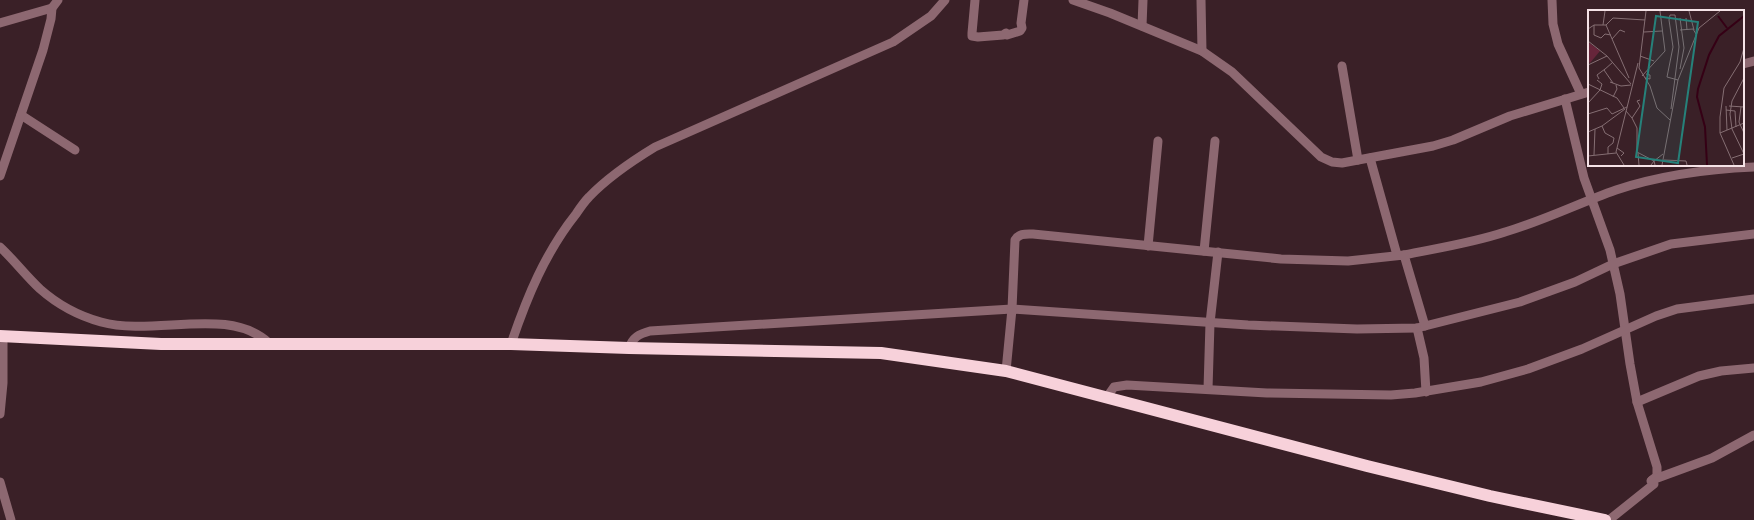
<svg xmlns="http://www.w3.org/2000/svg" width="1754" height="520" viewBox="0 0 1754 520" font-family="'Titillium Web',sans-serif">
	<rect width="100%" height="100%" fill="#3a2027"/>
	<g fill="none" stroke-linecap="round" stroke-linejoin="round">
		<g stroke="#8d6871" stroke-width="9">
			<path d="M 975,0 L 972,33 L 972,36 L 978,37 L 1003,35 L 1006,33 L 1007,35 L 1020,31 L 1022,28 L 1021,23 L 1024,0"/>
			<path d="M 1073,0 L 1110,13 L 1202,51 L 1232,72 L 1321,157 L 1332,162 L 1342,163 L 1433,146 L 1453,140 L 1510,116 L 1589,92"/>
			<path d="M 1201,0 L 1202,51"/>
			<path d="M 1552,0 L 1553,24 L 1558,44 L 1581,94"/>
			<path d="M 0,23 L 52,8"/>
			<path d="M 1142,26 L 1143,0"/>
			<path d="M 1743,64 L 1754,61"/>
			<path d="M 1342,66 L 1358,160"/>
			<path d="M 1565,99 L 1584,178 L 1610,250 L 1620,294 L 1630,364 L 1637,402 L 1657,467 L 1657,476 L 1651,481 L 1654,484 L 1609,520"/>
			<path d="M 21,115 L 75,150"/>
			<path d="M 1370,158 L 1397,255"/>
			<path d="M 0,176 L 43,50 L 51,19 L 52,8 L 58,0"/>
			<path d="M 1148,246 L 1158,141"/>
			<path d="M 0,247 C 14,260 26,276 40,289 C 57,304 79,316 101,322 C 154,337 228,305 269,343"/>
			<path d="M 1204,251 L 1215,141"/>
			<path d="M 1404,255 C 1438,248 1472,243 1505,232 C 1543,221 1579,203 1616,190 C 1661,175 1707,169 1754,167"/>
			<path d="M 1417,328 L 1424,358 L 1426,392"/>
			<path d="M 511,344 C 527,297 545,253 576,214 C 580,208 584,202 589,197 C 608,177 632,161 655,147 L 893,42 L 931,16 L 945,0"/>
			<path d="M 629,348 C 633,337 639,334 650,331 L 1012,309 L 1248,325 L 1357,329 L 1417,328 L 1520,302 L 1575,282 L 1613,264 L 1671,244 L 1754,234"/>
			<path d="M 1006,371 L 1012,309 L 1015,240 C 1019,233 1026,234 1033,234 L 1281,259 L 1348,261 L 1404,255 L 1425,326"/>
			<path d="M 1208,389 L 1210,323 L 1218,252"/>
			<path d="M 1107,397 L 1114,387 L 1127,385 L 1267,393 L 1391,395 L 1415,393 L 1481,382 L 1528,369 L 1582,349 L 1656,316 L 1677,309 L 1754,299"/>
			<path d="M 1637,402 L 1699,376 L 1721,371 L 1754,368"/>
			<path d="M 0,414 L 3,383 L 3,336"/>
			<path d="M 1652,480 L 1712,458 L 1754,435"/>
			<path d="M 0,482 L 11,520"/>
		</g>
		<path stroke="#f7d1da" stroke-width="12" d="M 0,336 L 161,344 L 511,344 L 629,348 L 881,353 L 1006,371 L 1367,466 L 1490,496 L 1605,520"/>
	</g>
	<g transform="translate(1588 10)">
		<rect width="156" height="156" fill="#3a2027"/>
		<path d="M 0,32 L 12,41 L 2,53 L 0,51 Z" fill="#66253a"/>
		<path fill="none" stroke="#350015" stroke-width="2" d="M 130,6 L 139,18M 119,155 L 117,117 L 109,87 L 110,79 L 121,45 L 131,26 L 156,6"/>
		<path fill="none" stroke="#856e73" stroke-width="1" d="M 58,1 L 51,58 L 62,76 L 69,98 L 82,110M 101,1 L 106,20M 92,8 L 96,38 L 92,59M 98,8 L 99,20M 6,15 L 6,25 L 13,28 L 17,24 L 23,25M 15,15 L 17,1M 18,15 L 41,68M 18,15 L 25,8 L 57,10M 0,19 L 6,15 L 18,15M 92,20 L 105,19 L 108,24M 56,22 L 74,21M 24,29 L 32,20 L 37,22M 0,31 L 19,46 L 43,74M 85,37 L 79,67 L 90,70M 52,46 L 66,51M 25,52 L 16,60 L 25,73M 0,55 L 19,46M 54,66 L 77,41 L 72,1M 57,68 L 62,69 L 62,65 L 58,64M 156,68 L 144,91 L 142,104 L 144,119 L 156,144M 11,69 L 9,65 L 17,59M 22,72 L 33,76 L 43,75M 0,74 L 29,88 L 36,98M 25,87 L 29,79 L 28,75M 0,93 L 12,80 L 14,74 L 9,70M 138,96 L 139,120M 141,96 L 156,97M 153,97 L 151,112 L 156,123M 83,99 L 91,37 L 87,5 L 82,5 L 81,10 L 85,37M 138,100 L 147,101 L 148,117M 38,101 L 44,108 L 49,118 L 49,142 L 66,151 L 63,155M 0,104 L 19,98 L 24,104 L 39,97M 44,108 L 52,96 L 49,91 L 52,90M 14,116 L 17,123 L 26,128 L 25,133 L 20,137 L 20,144M 0,122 L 14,116 L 37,99M 132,123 L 156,113M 29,138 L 36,143 L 33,146M 50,143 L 51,155M 6,145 L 7,119M 0,146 L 28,143M 144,148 L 156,144M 76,150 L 98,151 L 99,155M 36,155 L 28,142 L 50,53M 67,155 L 66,151 L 75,144M 74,155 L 90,70 L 111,18 L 132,1M 146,155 L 132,123 L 132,107 L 136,78 L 152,52 L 156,38"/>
		<path fill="#26817a" fill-opacity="0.15" stroke="#26817a" stroke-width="2" d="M 68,6 L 110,12 L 90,153 L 48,147 Z"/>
		<rect width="156" height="156" fill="none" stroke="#f5e2e6" stroke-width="2"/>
	</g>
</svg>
